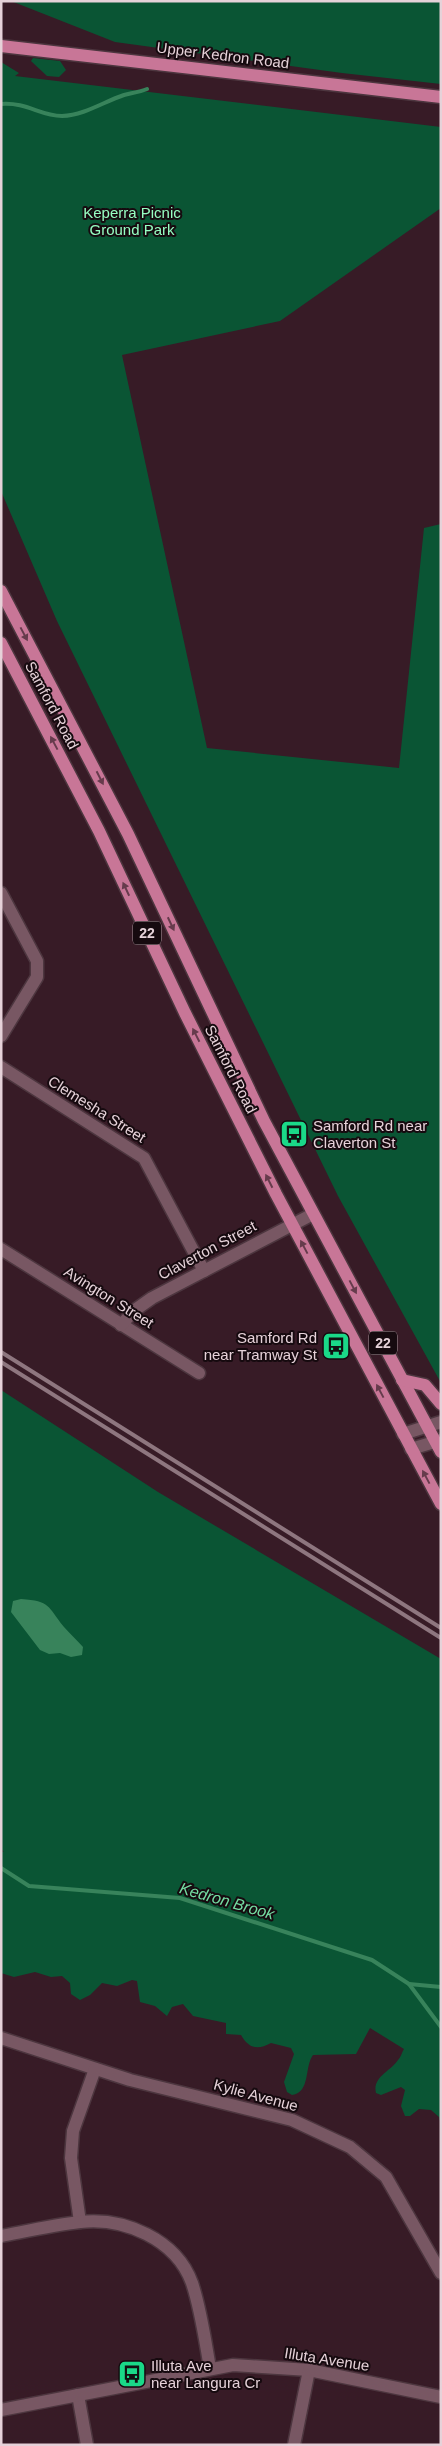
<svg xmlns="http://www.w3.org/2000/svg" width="442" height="2446" viewBox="0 0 442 2446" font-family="Helvetica,sans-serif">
	<rect width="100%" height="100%" fill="#371b26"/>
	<g fill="#0a5534">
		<path d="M 11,1 L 441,1 L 441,84 L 342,73 L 115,42 Z"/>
		<path d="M 33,58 L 60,61 L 66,70 L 59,77 L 47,76 L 31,61 Z"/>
		<path d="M 1,62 L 19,73 L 15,76 L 441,127 L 441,208 L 280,321 L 122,355 L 207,748 L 399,768 L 424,528 L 441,524 L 441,1383 L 338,1196 L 57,621 L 1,491 Z"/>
		<path d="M 1,1390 L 158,1492 L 441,1659 L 441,2125 L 439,2117 L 431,2110 L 419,2109 L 410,2116 L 405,2116 L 401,2106 L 405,2090 L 401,2087 L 381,2095 L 376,2093 C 372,2077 391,2071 398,2060 C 401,2057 402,2052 404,2049 L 370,2028 L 356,2054 L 313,2055 C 304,2067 311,2092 292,2095 L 287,2092 L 284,2082 L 294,2054 L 291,2048 L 271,2043 C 258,2050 249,2049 241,2035 L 226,2034 L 226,2023 L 193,2016 L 183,2004 L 172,2007 L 167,2016 L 155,2006 L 140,2002 L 137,1981 L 132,1980 L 117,1986 L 102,1983 L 90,1995 L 80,2000 L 71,1994 L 70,1983 L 62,1976 L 51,1977 L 35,1972 L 14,1977 L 1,1973 L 1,1851 L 4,1852 L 1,1849 Z"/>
	</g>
	<path fill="#38835b" d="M 21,1599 C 51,1601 47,1606 64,1627 C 70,1634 77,1640 83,1647 L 82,1655 L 71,1657 L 60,1653 L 49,1654 L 40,1650 L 11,1612 L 13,1601 Z"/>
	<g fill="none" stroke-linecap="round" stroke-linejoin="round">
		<g stroke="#38835b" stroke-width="4">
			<path d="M 1,104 C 27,102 40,116 62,116 C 85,115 103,102 124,95 C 132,93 140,92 147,89"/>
			<path d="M 1,1868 L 29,1886 L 180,1898 L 372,1960 L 409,1984 L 441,2027"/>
			<path d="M 409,1984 L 441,1987"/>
		</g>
		<g stroke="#4d363f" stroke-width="15">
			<g id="minor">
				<path d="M 1,893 L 37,961 L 37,977 L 1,1036"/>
				<path d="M 1,1067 L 144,1158 L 204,1271"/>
				<path d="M 1,1249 L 199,1373"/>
				<path d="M 121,1325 L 135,1310 L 152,1298 L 313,1214"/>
				<path d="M 403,1434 L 441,1422"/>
				<path d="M 411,1449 L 441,1440"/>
				<path d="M 1,2038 L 130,2080 L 292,2120 L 350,2147 L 386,2177 L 441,2273"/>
				<path d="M 80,2222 L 71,2158 L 73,2131 L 95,2069"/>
				<path d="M 1,2236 C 27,2231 54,2225 80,2222 C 124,2217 176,2239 192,2283 C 201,2310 205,2340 210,2368"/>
				<path d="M 78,2395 L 87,2445"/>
				<path d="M 1,2410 L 233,2365 L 309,2370 L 441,2397"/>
				<path d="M 294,2445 L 309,2370"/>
			</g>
		</g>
		<g stroke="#4d363f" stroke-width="15">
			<g id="major">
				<path d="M 1,46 L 441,97"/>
				<path d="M 1,591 L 128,834 L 264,1121 L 441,1452"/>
				<path d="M 1,643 L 99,831 L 185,1013 L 276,1194 L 441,1504"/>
				<path d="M 402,1380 L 425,1385 L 441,1404"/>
			</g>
		</g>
		<use href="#minor" stroke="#785763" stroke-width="12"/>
		<use href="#major" stroke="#c87697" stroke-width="12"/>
		<g stroke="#8e767f" stroke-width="4">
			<path d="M 1,1352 L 441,1628"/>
			<path d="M 1,1362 L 441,1638"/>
		</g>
	</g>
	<defs><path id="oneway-solid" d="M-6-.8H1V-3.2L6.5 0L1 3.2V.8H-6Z" transform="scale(1.25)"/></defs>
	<g fill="#663b4c">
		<use href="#oneway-solid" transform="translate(24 634) rotate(62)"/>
		<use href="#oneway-solid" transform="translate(54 743) rotate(-118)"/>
		<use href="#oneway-solid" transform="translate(100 778) rotate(63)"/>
		<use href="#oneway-solid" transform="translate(126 889) rotate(-115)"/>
		<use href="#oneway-solid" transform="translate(171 924) rotate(65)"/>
		<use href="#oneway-solid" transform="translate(196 1035) rotate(-117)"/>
		<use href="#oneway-solid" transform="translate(269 1181) rotate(-117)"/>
		<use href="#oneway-solid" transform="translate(304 1247) rotate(-118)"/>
		<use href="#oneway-solid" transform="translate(353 1287) rotate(62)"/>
		<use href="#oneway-solid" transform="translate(380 1391) rotate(-118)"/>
		<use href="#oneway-solid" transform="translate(426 1477) rotate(-118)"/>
	</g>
	<defs>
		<g id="bus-square" transform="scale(1.4375)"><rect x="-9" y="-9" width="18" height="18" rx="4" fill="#1ad988" stroke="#160a0f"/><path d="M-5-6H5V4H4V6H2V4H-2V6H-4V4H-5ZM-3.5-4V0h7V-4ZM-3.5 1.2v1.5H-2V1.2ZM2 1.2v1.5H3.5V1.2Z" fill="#111"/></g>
	</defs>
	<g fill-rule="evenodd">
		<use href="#bus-square" x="294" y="1134"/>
		<use href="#bus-square" x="336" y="1346"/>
		<use href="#bus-square" x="132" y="2374"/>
	</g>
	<g text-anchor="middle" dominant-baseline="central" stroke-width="4" stroke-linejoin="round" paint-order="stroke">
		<g fill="#160a0f" stroke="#a8969c" stroke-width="1">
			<rect x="133" y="921.5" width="28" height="23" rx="4"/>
			<rect x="369" y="1331.5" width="28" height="23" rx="4"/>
		</g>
		<g font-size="14" font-weight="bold" fill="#e6d2d9">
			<text x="147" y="933">22</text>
			<text x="383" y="1343">22</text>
		</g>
		<g font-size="15" fill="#e6d2d9" stroke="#160a0f">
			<text transform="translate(223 55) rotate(7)">Upper Kedron Road</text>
			<text transform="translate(52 705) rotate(62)">Samford Road</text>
			<text transform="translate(231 1069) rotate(63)">Samford Road</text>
			<text transform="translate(97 1109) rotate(32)">Clemesha Street</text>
			<text transform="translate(207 1250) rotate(-28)">Claverton Street</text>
			<text transform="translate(109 1297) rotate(32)">Avington Street</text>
			<text transform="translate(256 2095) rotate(15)">Kylie Avenue</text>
			<text transform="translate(327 2359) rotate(9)">Illuta Avenue</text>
		</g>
		<g font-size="15" fill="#96fec2" stroke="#160a0f">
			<text x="132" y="212">Keperra Picnic<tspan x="132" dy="17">Ground Park</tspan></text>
		</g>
		<g font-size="15" fill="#e6d2d9" stroke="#160a0f" text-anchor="start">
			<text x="313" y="1125">Samford Rd near<tspan x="313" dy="17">Claverton St</tspan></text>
			<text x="317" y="1337" text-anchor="end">Samford Rd<tspan x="317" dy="17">near Tramway St</tspan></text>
			<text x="151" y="2365">Illuta Ave<tspan x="151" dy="17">near Langura Cr</tspan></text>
		</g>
		<g font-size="16" font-style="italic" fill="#74dca2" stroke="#160a0f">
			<text transform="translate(227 1901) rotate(16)">Kedron Brook</text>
		</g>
	</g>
	<rect width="442" height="2446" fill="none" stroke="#e6d2d9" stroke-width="5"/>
</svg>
